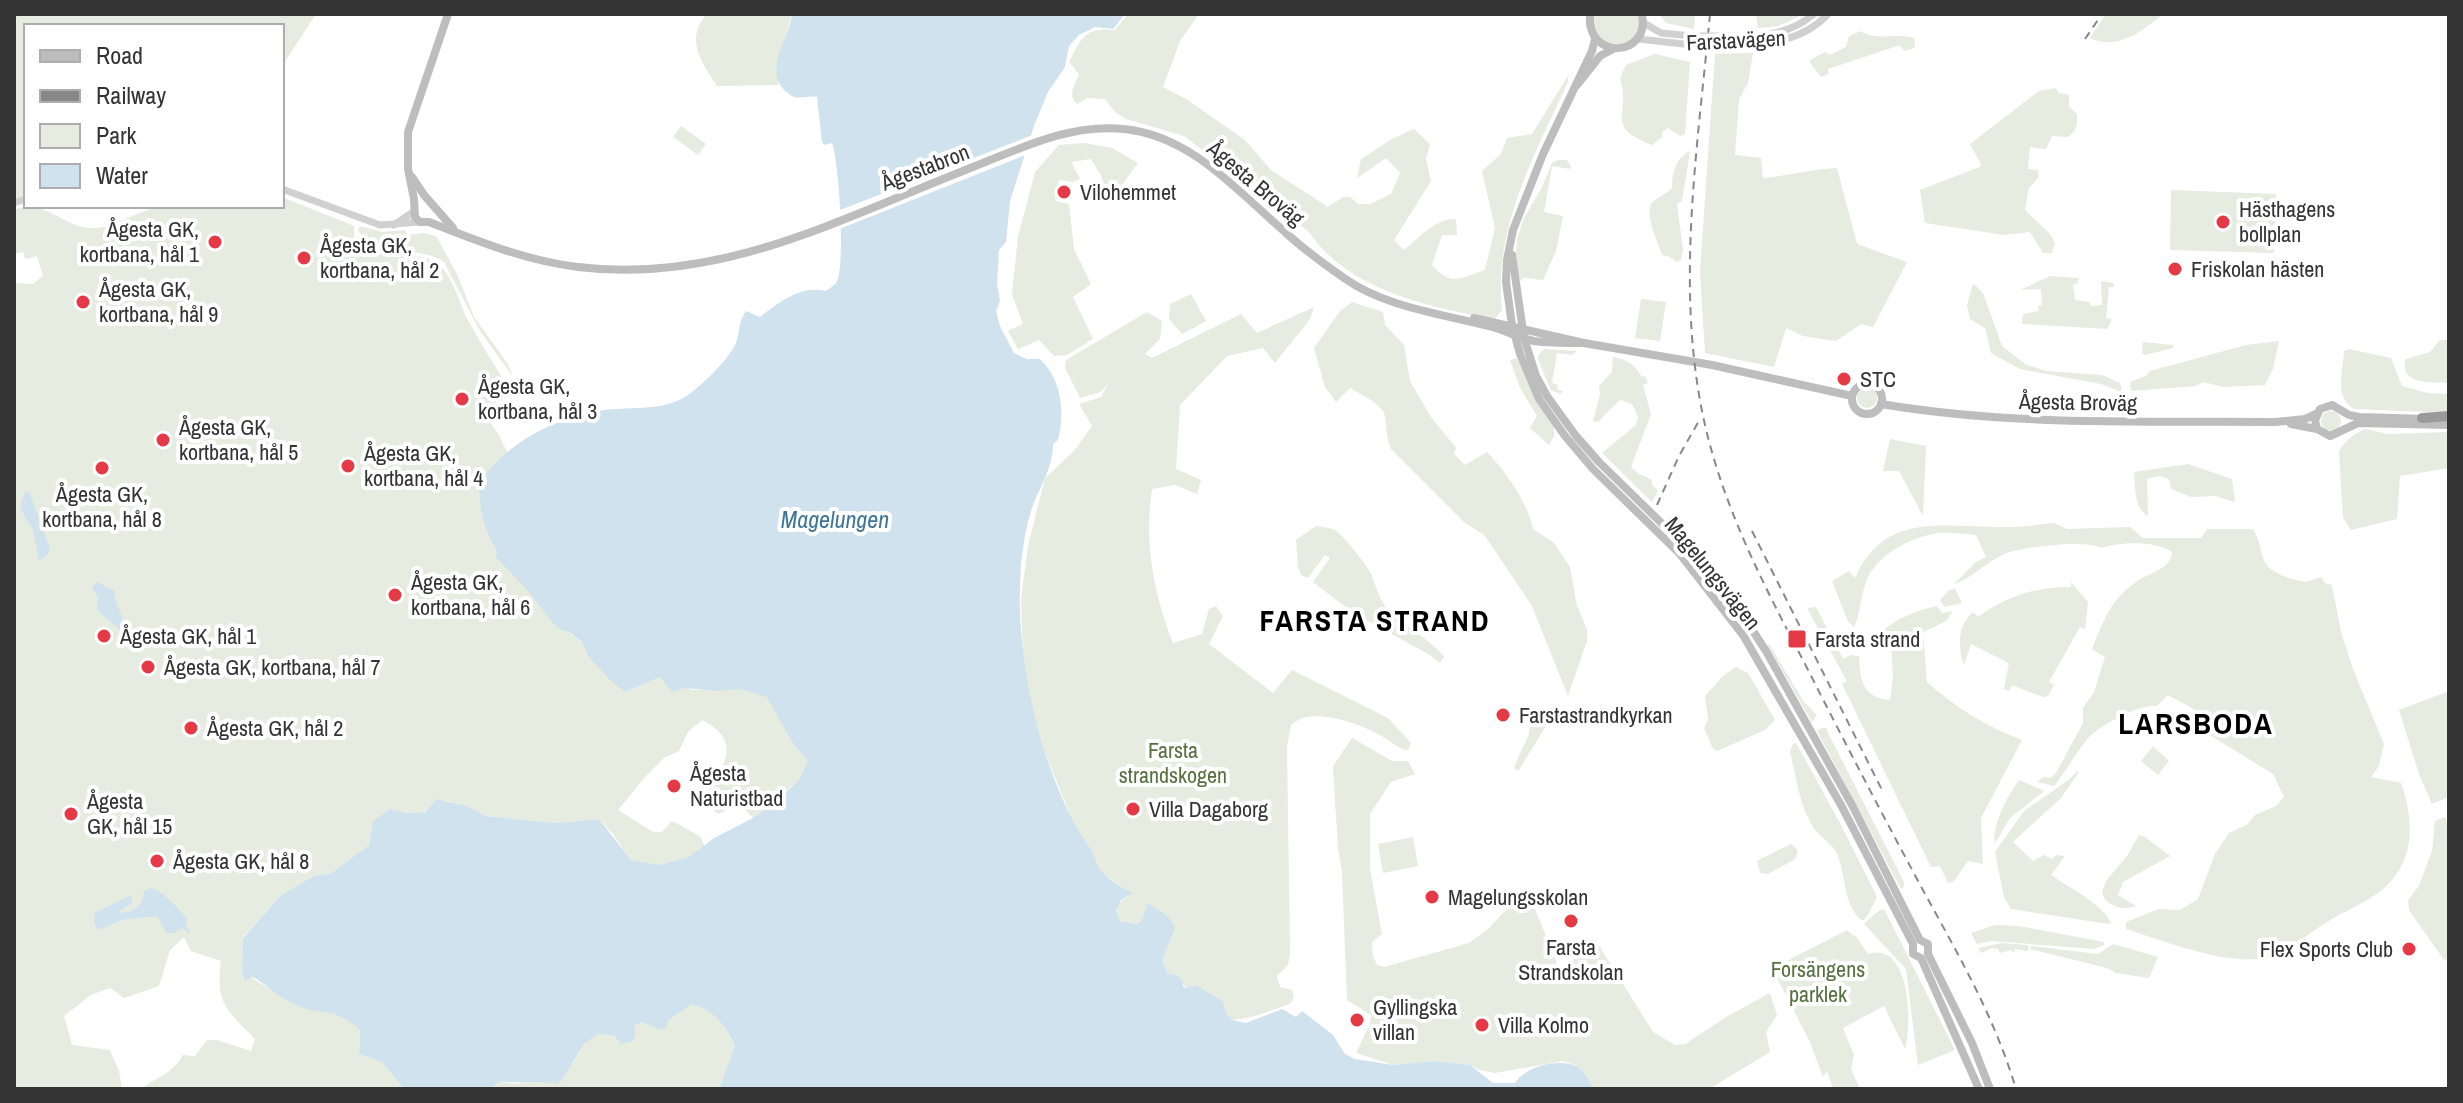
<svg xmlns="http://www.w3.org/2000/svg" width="2463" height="1103" viewBox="0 0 2463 1103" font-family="'Archivo Narrow',sans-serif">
	<rect width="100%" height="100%" fill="#fff"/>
	<g fill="#e6ecdf">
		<path d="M 14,14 L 316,14 L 282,66 L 282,26 L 26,26 L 26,145 L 23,145 L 26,199 L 14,203 Z"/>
		<path d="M 707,14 L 792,14 L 776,67 L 779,85 L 717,86 C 702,62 684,40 707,14 Z"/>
		<path d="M 1128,14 L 1199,14 L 1180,41 L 1163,87 L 1186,99 L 1245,140 L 1271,170 L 1328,207 L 1343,197 L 1350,197 L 1358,204 L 1370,204 L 1391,194 L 1400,173 L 1386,158 L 1357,178 L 1361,159 L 1392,139 L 1414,129 L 1430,144 L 1426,159 L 1431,181 L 1394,240 L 1404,250 C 1419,238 1436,218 1456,219 L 1457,235 L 1442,235 L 1432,265 C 1451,287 1460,278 1485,270 L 1495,228 L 1482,171 L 1501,154 L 1507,138 L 1532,134 L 1568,76 L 1568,82 C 1535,154 1493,228 1502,310 L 1495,319 C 1429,307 1349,291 1309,232 L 1184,136 L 1126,119 L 1115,112 L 1105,99 L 1088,98 L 1077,104 C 1067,95 1075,84 1079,74 L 1069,62 C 1082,37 1085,27 1115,30 Z"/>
		<path d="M 1595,14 L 1639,14 C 1646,55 1587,54 1595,14 Z"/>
		<path d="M 1659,14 L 1695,14 L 1694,29 L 1666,23 Z"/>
		<path d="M 1756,14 L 1805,14 L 1778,26 L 1758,28 Z"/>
		<path d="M 2106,14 L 2163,14 C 2142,31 2118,51 2090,38 Z"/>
		<path d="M 1861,31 C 1877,42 1895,32 1914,38 L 1915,48 L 1904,51 L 1900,45 L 1828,69 L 1829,74 L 1821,77 L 1809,61 L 1825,52 L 1829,55 L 1846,47 L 1849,36 Z"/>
		<path d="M 1753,53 L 1748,83 L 1739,99 L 1735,155 L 1761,158 L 1763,178 C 1788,176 1811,169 1837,168 L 1857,244 L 1907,262 L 1873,327 L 1861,324 L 1836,341 L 1803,336 L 1786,328 L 1774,367 L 1705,353 L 1700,272 L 1715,54 Z"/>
		<path d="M 1655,54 L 1690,62 L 1685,134 L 1680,136 L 1668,128 L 1662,132 L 1662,137 L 1652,145 C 1603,126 1632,115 1620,78 L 1626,65 Z"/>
		<path d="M 2056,88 L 2059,93 L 2069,95 L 2069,107 L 2077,114 C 2078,125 2076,131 2068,137 L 2052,136 L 2046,149 L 2030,147 L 2028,169 L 2038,170 L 2039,177 L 2029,188 L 2025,210 L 2051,235 L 2055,243 L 2052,253 L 2043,253 L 2030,232 L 2004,235 L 1925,223 L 1920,190 L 1982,166 L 1970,144 L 2039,91 Z"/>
		<path d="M 681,126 L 706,144 L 698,155 L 673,137 Z"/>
		<path d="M 1084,143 L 1112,148 L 1138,163 L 1117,192 L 1104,188 L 1101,175 L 1091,159 L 1071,162 L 1080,179 L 1073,182 L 1059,180 L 1055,201 L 1069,204 L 1074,249 L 1091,284 L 1073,297 L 1093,339 L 1067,355 L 1054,356 L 1039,340 L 1018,349 L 1008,331 L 1023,324 L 1012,294 L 1018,237 L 1035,172 L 1059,145 Z"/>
		<path d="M 1688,152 L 1690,152 L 1682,201 L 1677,204 L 1683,250 L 1681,260 L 1677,262 L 1668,256 L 1662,255 C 1658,243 1645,215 1651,204 C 1655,198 1667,194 1672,188 C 1672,174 1675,160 1688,152 Z"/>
		<path d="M 1558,160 L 1567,160 L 1571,166 L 1570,169 L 1552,166 L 1544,212 L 1563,216 L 1556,251 L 1543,280 L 1524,278 L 1520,281 L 1516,255 L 1517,239 L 1523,220 L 1542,187 L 1552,163 Z"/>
		<path d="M 2171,190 L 2276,194 L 2274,253 L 2170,250 Z"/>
		<path d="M 282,197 L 354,226 L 354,236 C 378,267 411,248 435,262 C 453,272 459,305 469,322 C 479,340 490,358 501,376 L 504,385 L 488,420 L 498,433 L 507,452 L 535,433 L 565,632 C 582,635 612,677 625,692 L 660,677 L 692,690 L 740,689 L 767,696 L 792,742 L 808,761 L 798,781 L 753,818 L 740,804 L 718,814 L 709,807 L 704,796 C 724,767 744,741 702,720 L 688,732 L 679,751 L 664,758 L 647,775 L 618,810 L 653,832 L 662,832 L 672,821 L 700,836 L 705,847 L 689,857 L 659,865 L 631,861 L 613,834 L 599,819 L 556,823 L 486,816 L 467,806 L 443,800 C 421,816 417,815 390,809 L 373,821 L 369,845 L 330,874 L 280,896 L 243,937 L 242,972 L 298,1006 L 343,1014 L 360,1029 L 359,1054 L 382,1062 L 404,1089 L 141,1089 C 158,1076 171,1075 183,1055 L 195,1056 L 207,1040 L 217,1040 L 251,1051 L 255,1039 C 227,1010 215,1004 221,961 L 191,951 L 184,937 L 170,950 L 159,986 L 124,998 L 110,988 L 91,995 L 64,1016 L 72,1045 L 110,1050 L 119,1071 L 122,1089 L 14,1089 L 14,283 L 33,284 L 43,276 L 37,256 L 25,259 L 23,252 L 14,254 L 14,210 C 41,195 64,229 94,228 C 114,228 143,208 164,206 C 203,202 243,206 282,206 Z"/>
		<path d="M 360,226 L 382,232 L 405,230 L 408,235 L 424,233 L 436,236 L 457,274 L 474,317 L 508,364 L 513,377 L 480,331 L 444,262 C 417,244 379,260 358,231 Z"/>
		<path d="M 2050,276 L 2079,278 L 2077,284 L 2073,284 L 2075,300 L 2089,302 L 2091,306 L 2102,305 L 2101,281 L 2113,283 L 2114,287 L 2109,287 L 2106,318 L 2112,319 L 2107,329 L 2022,324 L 2023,314 L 2039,311 L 2038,306 L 2042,305 L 2041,289 L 2020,290 Z"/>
		<path d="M 1973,283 L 1983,293 L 2002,346 L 2025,364 L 2046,371 L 2102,375 L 2120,383 L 2122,392 L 2101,384 L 2020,369 L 1991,353 L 1985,328 L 1970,319 L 1967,305 Z"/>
		<path d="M 1191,294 L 1206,321 L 1182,334 L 1169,319 L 1170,304 Z"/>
		<path d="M 1641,299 L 1666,302 L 1660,341 L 1635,338 Z"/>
		<path d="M 1352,302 L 1383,312 L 1385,325 L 1404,345 L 1410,381 L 1431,417 L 1456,448 L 1454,454 L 1465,465 L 1487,452 C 1507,474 1526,499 1533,529 L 1554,543 L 1570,567 L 1577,606 L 1587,629 L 1587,641 L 1568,696 L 1532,606 L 1485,536 L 1464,522 L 1391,449 C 1386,437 1387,428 1385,416 C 1382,403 1361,395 1350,388 L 1336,402 L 1325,387 L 1314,348 L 1340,311 Z"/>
		<path d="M 1314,307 L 1310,319 L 1275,363 L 1263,348 L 1227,356 L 1180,405 L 1176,469 L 1201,480 L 1197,494 L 1175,485 L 1152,489 C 1144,542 1153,593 1173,643 L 1202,634 L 1209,609 L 1216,606 L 1223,616 L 1209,644 L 1273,693 L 1292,670 L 1388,718 L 1411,743 L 1408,750 L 1404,750 C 1394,745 1386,738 1376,733 C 1355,722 1310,706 1291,725 L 1287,747 L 1290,954 L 1288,965 L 1277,976 L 1280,987 L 1292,990 L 1294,997 L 1291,1003 C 1275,1010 1249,1019 1232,1020 L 1226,1013 L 1223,1001 L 1196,985 L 1186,988 L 1177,975 L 1168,974 L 1162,960 L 1166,944 L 1147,904 L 1143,921 L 1137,924 L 1120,921 C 1111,908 1122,900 1131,893 L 1104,875 L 1097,867 L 1093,853 L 1082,839 L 1072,819 L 1045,753 L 1031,706 L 1023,654 L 1021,599 L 1028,546 L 1045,478 L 1074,451 L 1092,426 L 1079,404 L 1101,397 L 1108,384 L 1101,392 L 1080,398 L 1065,368 L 1066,360 L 1147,312 L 1162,321 L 1160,339 L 1145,354 L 1152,358 L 1241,314 L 1257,333 Z"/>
		<path d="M 2440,340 L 2449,340 L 2449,383 C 2432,382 2398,385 2406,359 L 2430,352 Z"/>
		<path d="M 2279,341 L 2273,369 L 2265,385 L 2223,387 L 2204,382 L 2195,386 L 2131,391 L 2130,382 L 2146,376 L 2150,371 L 2246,345 Z"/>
		<path d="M 2143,342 L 2173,345 L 2173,348 L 2145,355 L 2142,353 Z"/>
		<path d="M 1544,349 L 1577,351 L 1572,355 L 1557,353 L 1552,383 L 1558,385 L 1557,390 L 1563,391 L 1560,394 L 1551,390 L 1537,357 Z"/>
		<path d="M 2349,349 L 2391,358 L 2402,386 L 2428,393 L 2449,394 L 2449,413 L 2354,409 C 2334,397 2343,371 2344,351 Z"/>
		<path d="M 1613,357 C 1627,359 1635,365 1642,377 L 1645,376 L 1648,383 L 1643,385 L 1651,414 L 1631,467 L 1639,474 L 1652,480 L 1652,485 L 1658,491 L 1652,502 L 1602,453 L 1636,425 L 1638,417 L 1632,404 L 1620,400 C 1614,406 1604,414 1600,421 L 1593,422 L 1600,394 L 1599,386 L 1612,372 Z"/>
		<path d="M 1517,358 L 1539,406 L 1554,426 L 1554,436 L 1549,445 L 1530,428 L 1537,416 L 1520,388 L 1510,360 Z"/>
		<circle cx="1867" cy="398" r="10"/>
		<circle cx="2331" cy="421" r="10"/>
		<path d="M 2365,429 L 2388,434 L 2449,432 L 2449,468 L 2400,476 L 2397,519 L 2351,530 L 2343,517 L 2339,452 C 2343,442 2355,433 2365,429 Z"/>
		<path d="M 1890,439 L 1926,446 L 1923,516 L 1899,471 L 1883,471 Z"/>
		<path d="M 2188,464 L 2232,479 L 2235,502 L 2215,496 L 2191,497 L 2171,489 L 2169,479 L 2159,476 L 2147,479 L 2148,516 C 2133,508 2136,487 2134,472 Z"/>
		<path d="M 2054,523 L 2067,529 L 2130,527 L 2143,538 L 2201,538 L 2207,529 L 2253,529 C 2260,540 2260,550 2264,561 C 2270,574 2293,580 2306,582 L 2321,577 L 2325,583 L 2332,585 L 2341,632 L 2353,669 L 2384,744 L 2379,766 L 2371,777 L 2401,783 C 2414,820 2416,861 2383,889 C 2366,903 2344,911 2325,923 C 2304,937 2282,956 2256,959 C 2221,963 2160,940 2126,929 L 2126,922 L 2159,909 L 2180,910 L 2198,899 L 2215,854 L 2229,833 L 2248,824 L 2255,815 L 2276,806 L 2284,797 L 2273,774 L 2208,734 C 2210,713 2183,704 2168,695 L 2157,706 C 2139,704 2101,725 2088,738 C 2076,753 2066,771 2054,786 L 2037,782 L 2043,777 L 2050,778 L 2056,773 L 2083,723 L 2083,708 L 2094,692 L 2105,657 L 2092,649 C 2104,620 2110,600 2136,582 C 2148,573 2172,569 2172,552 C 2153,540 2121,542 2101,548 C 2087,539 2017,547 2002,555 C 1986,563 1970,579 1954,584 L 1976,562 L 1986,557 L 1976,535 C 1964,534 1950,532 1938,533 C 1911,537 1873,556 1865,585 C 1860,600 1861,612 1854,627 L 1848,621 L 1832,581 L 1849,571 L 1855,578 C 1885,508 1951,529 2011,527 C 2026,527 2040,524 2054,523 Z"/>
		<path d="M 1316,526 C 1322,527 1330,528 1335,530 C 1344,536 1366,564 1371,574 C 1376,585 1378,598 1387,608 C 1404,627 1427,637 1444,656 L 1440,663 L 1430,655 L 1355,614 L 1313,582 L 1330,558 L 1325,555 L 1308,578 L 1301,575 L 1298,567 L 1296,540 Z"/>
		<path d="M 2071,582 L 2088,602 L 2085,629 L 2080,627 L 2049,682 L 2054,685 L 2048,696 L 2043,697 L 2012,685 L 2009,691 L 2004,689 L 2009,663 L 1971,644 L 1964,665 C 1957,646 1958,625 1973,612 L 1978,617 C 2007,596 2035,587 2071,587 Z"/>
		<path d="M 1955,589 L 1962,603 L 1944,607 L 1940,600 L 1949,590 Z"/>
		<path d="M 1937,606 L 1942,613 L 1953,611 L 1946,621 L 1923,632 L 1927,682 C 1956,708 1985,726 2022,740 L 1981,818 L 1983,864 L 1968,861 L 1954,881 L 1948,883 L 1940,866 L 1931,867 L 1842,684 L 1847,681 L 1807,608 L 1816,607 L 1843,659 L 1851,655 L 1859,656 C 1860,681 1862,697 1890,700 L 1893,675 L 1891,647 L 1875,646 L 1872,639 C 1889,623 1914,610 1937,606 Z"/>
		<path d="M 1769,644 L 1804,702 L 1817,715 L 1812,722 L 1768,646 Z"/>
		<path d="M 1736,667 L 1748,673 L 1775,720 L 1765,730 L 1717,751 L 1713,749 L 1704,728 L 1708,719 L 1705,696 L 1723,676 Z"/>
		<path d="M 2449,691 L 2449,797 L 2432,804 L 2419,774 L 2399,710 Z"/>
		<path d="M 1531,714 L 1549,721 L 1519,770 L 1516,770 L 1514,767 L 1529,734 Z"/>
		<path d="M 1822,728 L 1826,728 L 1828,733 L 1904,882 L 1904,887 L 1901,889 L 1817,731 Z"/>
		<path d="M 1352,738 L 1392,761 L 1408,761 L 1415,774 L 1391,782 L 1370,814 L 1370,869 L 1382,934 L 1372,942 L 1373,956 L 1377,965 L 1384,967 L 1469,943 L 1487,930 L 1507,909 L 1516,904 L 1535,909 L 1559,968 L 1598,944 L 1653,1032 L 1675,1045 L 1685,1044 L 1726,1017 L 1770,993 L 1777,1015 L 1766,1032 L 1770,1052 L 1709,1089 L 1591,1089 L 1575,1065 L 1563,1061 L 1495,1073 L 1479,1070 L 1470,1065 L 1434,1061 L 1393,1065 L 1356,1053 L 1370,1024 L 1371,1015 L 1347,1000 L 1342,872 L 1338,849 L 1333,766 Z"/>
		<path d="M 1796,743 L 1840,823 L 1877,897 L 1868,915 L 1863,921 C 1842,907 1847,873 1836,852 C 1832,843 1821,838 1815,830 C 1800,809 1796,776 1790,752 L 1793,744 Z"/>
		<path d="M 2153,746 L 2169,761 L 2158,775 L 2141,761 Z"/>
		<path d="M 2077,771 L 2079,772 L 2061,798 L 2013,842 L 2033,861 L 2044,855 L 2052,859 L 2057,855 L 2065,856 L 2051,875 C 2069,888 2103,904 2111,923 L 2108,924 L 2011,909 L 2004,897 L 1995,852 L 2024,811 L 2070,779 Z"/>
		<path d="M 2019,780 L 2044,791 L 2010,818 L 1996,842 L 1994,839 C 1996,817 2006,799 2019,780 Z"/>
		<path d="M 2445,817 L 2449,824 L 2449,958 L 2444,960 L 2409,910 L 2408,900 L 2419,886 L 2432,851 L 2435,821 Z"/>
		<path d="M 2139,835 L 2145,837 L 2170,856 L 2123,882 L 2118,895 L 2136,906 C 2123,910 2113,908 2104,898 L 2102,891 L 2106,881 L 2127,856 Z"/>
		<path d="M 1413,837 L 1418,866 L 1383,873 L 1378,844 Z"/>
		<path d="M 1791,844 L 1798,850 L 1795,859 L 1768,874 L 1760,873 L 1757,861 Z"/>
		<path d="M 1884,909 L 1955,1050 L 1918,1065 L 1906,969 L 1864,924 L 1878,911 Z"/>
		<path d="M 1995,925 L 2019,926 L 2104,942 L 2104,945 L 2094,949 L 1992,941 L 1977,944 L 1971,933 Z"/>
		<path d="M 1847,930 L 1857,938 L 1868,954 C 1911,940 1912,1025 1905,1049 L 1884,1006 L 1843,1028 L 1854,1055 L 1851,1069 L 1860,1089 L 1833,1089 L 1827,1071 L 1823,1077 L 1810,1042 L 1773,970 L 1775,967 Z"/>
		<path d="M 2002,943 L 2026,945 L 2029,946 L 2028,951 L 2015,949 L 2014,953 L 2011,950 L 2000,953 L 1998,949 L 1992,948 L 1981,953 L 1978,948 Z"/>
		<path d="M 2113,944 L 2158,957 L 2149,978 L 2116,973 L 2107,968 L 2030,949 L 2031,946 L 2098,954 Z"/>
		<path d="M 692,1004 C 715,1009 725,1026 735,1047 L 719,1089 L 491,1089 L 501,1081 L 515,1084 L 542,1080 L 573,1063 L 584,1044 L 598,1034 L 615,1036 L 642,1022 L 666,1028 L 669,1020 Z"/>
	</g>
	<g fill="#cfe2ee">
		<path d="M 792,14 L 1125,14 L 1113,29 L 1095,27 L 1079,35 L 1069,46 L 1065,67 L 1048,92 L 1034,126 L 1010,201 L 1006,242 L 999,250 L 997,284 L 1000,301 L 996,311 L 1000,326 L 1014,353 L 1027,359 L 1040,359 C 1062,380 1065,412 1058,440 L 1053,444 C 1053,461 1045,480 1037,495 C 1031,508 1026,528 1024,542 C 1008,632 1038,777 1092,851 C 1096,858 1096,866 1102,872 C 1110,881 1122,887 1132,893 L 1121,900 L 1116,911 L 1120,921 L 1137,924 L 1142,921 L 1147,903 C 1159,910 1170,915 1175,928 L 1162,960 L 1168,974 L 1177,975 L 1183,981 L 1183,986 L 1185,988 L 1196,985 L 1223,1001 L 1226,1013 L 1232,1020 L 1246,1023 L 1282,1009 L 1296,1017 L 1302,1011 L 1333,1035 L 1345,1054 L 1355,1059 L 1393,1065 L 1434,1061 L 1470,1065 L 1493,1083 L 1515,1083 C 1525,1067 1555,1059 1573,1065 C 1583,1068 1589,1081 1594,1089 L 719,1089 L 735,1046 C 725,1026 715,1010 692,1004 L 669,1020 L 666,1028 L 661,1030 L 642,1022 L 634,1026 L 636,1034 L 633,1041 L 621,1044 L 615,1036 L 598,1034 L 584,1044 L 562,1080 L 556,1084 C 537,1079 520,1085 501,1081 L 491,1089 L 404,1089 L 382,1062 L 359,1054 L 360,1030 C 332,1005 324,1017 296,1005 C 279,998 268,986 253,977 L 245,981 L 242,972 L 243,938 L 280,896 L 314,876 L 330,874 L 369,845 L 373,821 L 390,809 L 408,813 L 425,812 L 437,799 L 467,806 L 486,816 L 556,823 L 599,819 L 631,860 L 659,865 L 689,857 L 714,838 L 753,818 L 776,801 L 798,781 L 808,761 L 792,742 L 767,697 L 740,689 L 718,691 L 684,688 L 672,692 L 660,677 L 625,692 L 611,681 L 589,657 L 582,642 L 572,634 L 556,627 L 530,593 L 496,557 L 497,550 C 482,528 480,509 479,483 C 508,440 565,412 616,409 C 641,407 666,410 688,395 C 702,385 727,361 735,345 C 741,333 737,324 746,311 L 760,317 C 779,302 801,285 826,291 C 826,291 836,284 836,283 C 846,269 839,160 832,143 L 824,145 L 822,142 L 817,97 C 808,95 800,100 792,96 C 758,76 789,40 792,14 Z"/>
		<path d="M 29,492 L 50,548 L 47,555 L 39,561 L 33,530 L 20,508 L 24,493 Z"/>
		<path d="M 97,582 L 115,591 C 114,606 125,614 123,629 L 119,629 L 97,610 L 98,597 L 92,588 Z"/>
		<path d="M 151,888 C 163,891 179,909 187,919 L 186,926 L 174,933 L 166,933 L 158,917 C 151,916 123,919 117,922 C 108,925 106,929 98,929 L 94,923 L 95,913 L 129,896 L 132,897 L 132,903 L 119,911 L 121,913 C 135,912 143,905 144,891 Z"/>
	</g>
	<path fill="#fff" d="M 1035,134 L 1028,154 L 837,230 L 835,212 Z"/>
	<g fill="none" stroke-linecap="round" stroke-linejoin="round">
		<path stroke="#cfe2ee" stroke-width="2" d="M 184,927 L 189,932"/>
		<g stroke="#d0d0d0" stroke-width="7">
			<path d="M 1644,23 L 1661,33 L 1692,36"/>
			<path d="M 1728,36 C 1760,37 1789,35 1814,14"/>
			<path d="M 1638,39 L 1693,45"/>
			<path d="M 1728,45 C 1765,43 1800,44 1828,14"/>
			<path d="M 282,189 L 380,225 L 420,222"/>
			<path d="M 14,203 L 26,199"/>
			<path d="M 394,225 L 413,212"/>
		</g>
		<g stroke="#bdbdbd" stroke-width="8">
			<path d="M 448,14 L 408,132 L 408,169 L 414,199 L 415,217 L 420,222 L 429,222 C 477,241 527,261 578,267 C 718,284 836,221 963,171 C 1015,151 1067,123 1124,129 C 1192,136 1237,191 1285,232 C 1303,249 1324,264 1344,278 C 1386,308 1444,314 1492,327 C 1506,331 1520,338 1534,341 C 1550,343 1567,343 1584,343"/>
			<path d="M 1590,14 C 1586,62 1651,57 1642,14"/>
			<path d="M 1595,39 L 1592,51 L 1543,154 L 1513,230 L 1507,260 L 1506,282 L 1512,325 L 1520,354 L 1539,399 L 1565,436 L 1593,469 L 1680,554 L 1743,635 L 1841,805 L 1913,944 L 1913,954 L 1921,958 L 1979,1089"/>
			<path d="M 1577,85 L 1600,56 L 1613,49"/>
			<path d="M 412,177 L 424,195 L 453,228"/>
			<path d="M 1512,255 L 1524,338 L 1536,376 L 1547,396 L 1576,436 L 1599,462 L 1687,548 L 1738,608 L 1766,651 L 1852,805 L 1920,940 L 1928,944 L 1928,954 L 1972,1043 L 1990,1089"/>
			<path d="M 1474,318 L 1584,343 L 1712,365 L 1852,396"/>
			<circle cx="1867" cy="399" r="15"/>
			<path d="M 1881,404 C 2012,426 2143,421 2275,422 L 2305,419 L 2316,414"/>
			<path d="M 2428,419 L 2359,417 L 2349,415 L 2332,405 L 2320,409 L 2315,420 L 2317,429 L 2330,436 L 2358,423 L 2449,425"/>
			<path d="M 2291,424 L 2317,429"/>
		</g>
		<path stroke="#9a9a9a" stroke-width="10" d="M 2422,418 L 2449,416"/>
		<g stroke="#888" stroke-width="2" stroke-dasharray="8 6" stroke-linecap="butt">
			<path d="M 1710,14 C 1698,146 1676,280 1702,411 C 1720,501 1762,582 1804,662 C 1843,739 1883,816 1924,892 C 1959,956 1995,1018 2016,1089"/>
			<path d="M 2085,39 L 2102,14"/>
			<path d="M 1657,505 L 1679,456 L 1700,419"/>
			<path d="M 1752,531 L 1883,792"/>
		</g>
		<g stroke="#d0d0d0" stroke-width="7">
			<path d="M 1692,36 L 1728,36"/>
			<path d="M 1693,45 L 1728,45"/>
		</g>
	</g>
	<g fill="#e63946" stroke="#fff" stroke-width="3">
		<circle cx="1064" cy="192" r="8"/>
		<circle cx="2223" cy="222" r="8"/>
		<circle cx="215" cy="242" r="8"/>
		<circle cx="304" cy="258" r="8"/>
		<circle cx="2175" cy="269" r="8"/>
		<circle cx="83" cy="302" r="8"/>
		<circle cx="1844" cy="379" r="8"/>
		<circle cx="462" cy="399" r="8"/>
		<circle cx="163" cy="440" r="8"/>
		<circle cx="348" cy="466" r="8"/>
		<circle cx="102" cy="468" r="8"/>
		<circle cx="395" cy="595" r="8"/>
		<circle cx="104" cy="636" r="8"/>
		<rect x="1787" y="629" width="20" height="20" rx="4"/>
		<circle cx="148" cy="667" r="8"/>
		<circle cx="1503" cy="715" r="8"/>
		<circle cx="191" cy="728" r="8"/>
		<circle cx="674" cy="786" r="8"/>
		<circle cx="1133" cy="809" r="8"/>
		<circle cx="71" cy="814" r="8"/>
		<circle cx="157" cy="861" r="8"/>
		<circle cx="1432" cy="897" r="8"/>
		<circle cx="1571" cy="921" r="8"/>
		<circle cx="2409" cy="949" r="8"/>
		<circle cx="1357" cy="1020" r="8"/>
		<circle cx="1482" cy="1025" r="8"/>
	</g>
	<g text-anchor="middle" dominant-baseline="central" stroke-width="8" stroke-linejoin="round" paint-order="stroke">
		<g font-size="22" fill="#333" stroke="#fff">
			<text transform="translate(1736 40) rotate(-3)">Farstavägen</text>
			<text transform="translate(925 167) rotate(-21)">Ågestabron</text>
			<text transform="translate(1256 183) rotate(40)">Ågesta Broväg</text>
			<text transform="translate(2078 402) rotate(1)">Ågesta Broväg</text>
			<text transform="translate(1713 573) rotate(51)">Magelungsvägen</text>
		</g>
		<g font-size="22" fill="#333" stroke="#fff" text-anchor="start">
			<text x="1080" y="192">Vilohemmet</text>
			<text x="2239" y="209">Hästhagens<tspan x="2239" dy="25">bollplan</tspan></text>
			<text x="199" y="229" text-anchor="end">Ågesta GK,<tspan x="199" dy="25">kortbana, hål 1</tspan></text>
			<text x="320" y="245">Ågesta GK,<tspan x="320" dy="25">kortbana, hål 2</tspan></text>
			<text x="2191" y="269">Friskolan hästen</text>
			<text x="99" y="289">Ågesta GK,<tspan x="99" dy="25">kortbana, hål 9</tspan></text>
			<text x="1860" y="379">STC</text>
			<text x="478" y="386">Ågesta GK,<tspan x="478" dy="25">kortbana, hål 3</tspan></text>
			<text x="179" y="427">Ågesta GK,<tspan x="179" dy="25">kortbana, hål 5</tspan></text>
			<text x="364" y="453">Ågesta GK,<tspan x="364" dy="25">kortbana, hål 4</tspan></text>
			<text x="102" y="494" text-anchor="middle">Ågesta GK,<tspan x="102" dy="25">kortbana, hål 8</tspan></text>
			<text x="411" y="582">Ågesta GK,<tspan x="411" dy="25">kortbana, hål 6</tspan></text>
			<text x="120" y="636">Ågesta GK, hål 1</text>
			<text x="1815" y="639">Farsta strand</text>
			<text x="164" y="667">Ågesta GK, kortbana, hål 7</text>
			<text x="1519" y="715">Farstastrandkyrkan</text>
			<text x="207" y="728">Ågesta GK, hål 2</text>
			<text x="690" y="773">Ågesta<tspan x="690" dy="25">Naturistbad</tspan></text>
			<text x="87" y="801">Ågesta<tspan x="87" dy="25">GK, hål 15</tspan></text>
			<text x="1149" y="809">Villa Dagaborg</text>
			<text x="173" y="861">Ågesta GK, hål 8</text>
			<text x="1448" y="897">Magelungsskolan</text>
			<text x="1571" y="947" text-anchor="middle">Farsta<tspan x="1571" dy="25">Strandskolan</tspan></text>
			<text x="2393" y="949" text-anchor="end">Flex Sports Club</text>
			<text x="1373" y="1007">Gyllingska<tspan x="1373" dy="25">villan</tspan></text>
			<text x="1498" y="1025">Villa Kolmo</text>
		</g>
		<g font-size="22" fill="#56703f" stroke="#fff">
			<text x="1173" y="750">Farsta<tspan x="1173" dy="25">strandskogen</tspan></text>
			<text x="1818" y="969">Forsängens<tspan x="1818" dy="25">parklek</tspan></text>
		</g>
		<g font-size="24" font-style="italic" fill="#3f7597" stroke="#fff">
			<text x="835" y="519">Magelungen</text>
		</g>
		<g font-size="30" font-weight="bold" letter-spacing="2" fill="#000" stroke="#fff">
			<text x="1375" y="620">FARSTA STRAND</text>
			<text x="2196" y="723">LARSBODA</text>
		</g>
	</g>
	<rect width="2463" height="1103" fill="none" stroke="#333333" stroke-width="32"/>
	<rect x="24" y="24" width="260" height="184" fill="#ffffff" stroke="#adadad" stroke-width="2"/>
	<rect x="40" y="50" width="40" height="12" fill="#bdbdbd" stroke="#adadad" stroke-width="2"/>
	<text x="96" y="64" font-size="24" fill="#333333">Road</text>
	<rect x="40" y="90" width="40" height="12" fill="#888888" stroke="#adadad" stroke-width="2"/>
	<text x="96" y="104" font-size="24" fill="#333333">Railway</text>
	<rect x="40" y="124" width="40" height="24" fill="#e6ecdf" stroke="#adadad" stroke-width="2"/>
	<text x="96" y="144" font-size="24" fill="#333333">Park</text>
	<rect x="40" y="164" width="40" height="24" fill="#cfe2ee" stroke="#adadad" stroke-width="2"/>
	<text x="96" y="184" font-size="24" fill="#333333">Water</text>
</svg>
